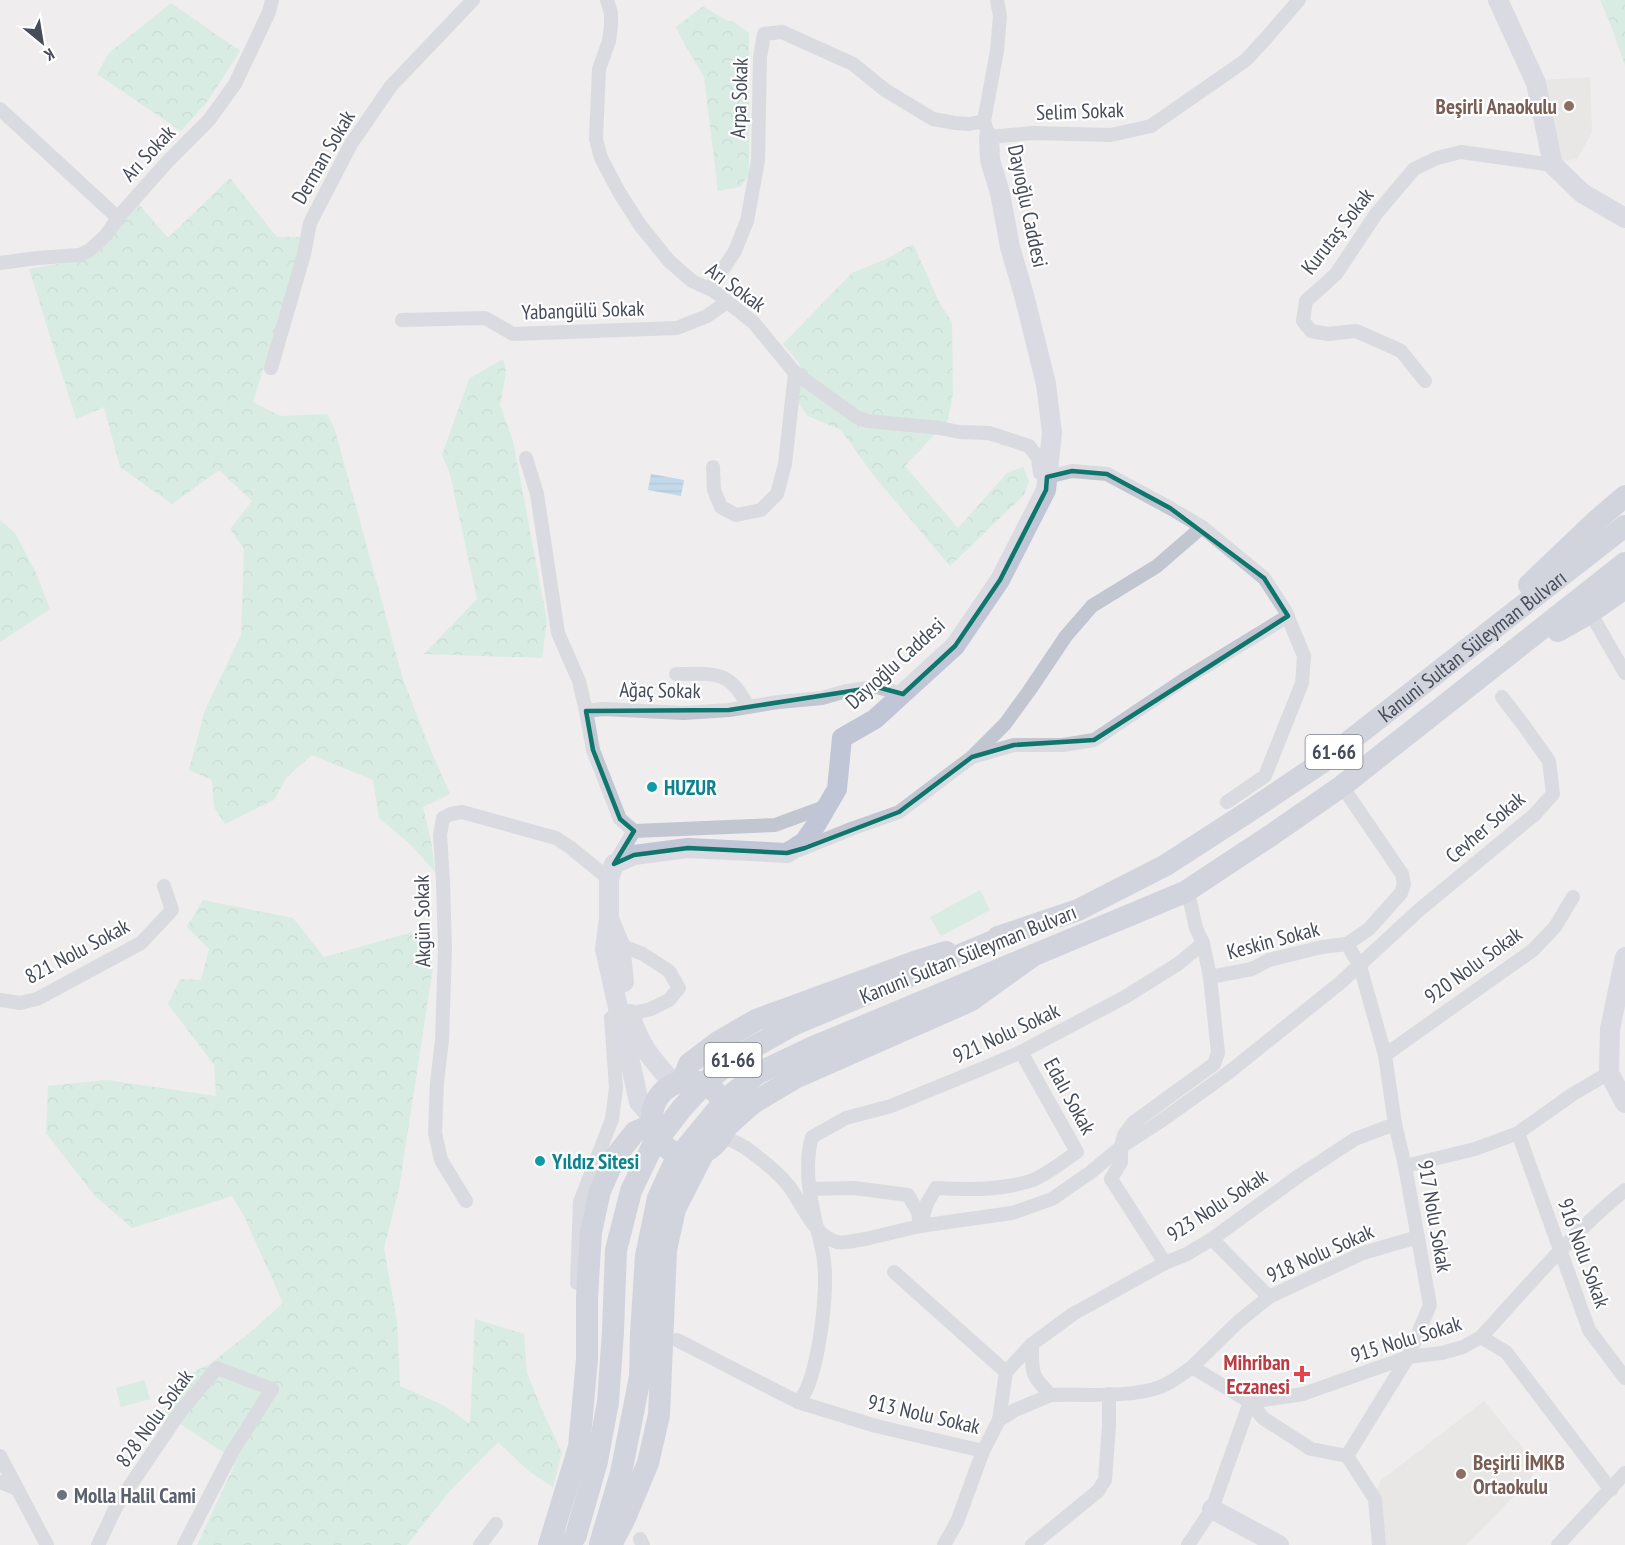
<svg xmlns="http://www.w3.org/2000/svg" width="1625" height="1545" viewBox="0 0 1625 1545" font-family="'PT Sans Narrow',sans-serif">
	<defs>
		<pattern id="forest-crowns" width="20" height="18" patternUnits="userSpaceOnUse" patternTransform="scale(1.5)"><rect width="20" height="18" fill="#bdebd8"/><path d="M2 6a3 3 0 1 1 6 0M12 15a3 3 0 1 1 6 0" fill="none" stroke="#a4cbbc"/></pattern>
		<pattern id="water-rules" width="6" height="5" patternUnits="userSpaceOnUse" patternTransform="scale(1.5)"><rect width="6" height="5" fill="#8dc0e5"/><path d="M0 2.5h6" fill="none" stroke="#759ebd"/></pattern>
	</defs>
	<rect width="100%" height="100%" fill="#efeded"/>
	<g fill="#e0dfde">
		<path d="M 1590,77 L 1592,132 L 1577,159 L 1562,161 L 1543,80 Z"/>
		<path d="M 1484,1401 L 1539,1468 L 1497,1514 L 1466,1545 L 1383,1545 L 1376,1495 L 1380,1481 Z"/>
	</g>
	<g fill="#bdebd8">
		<path d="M 980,890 L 990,910 L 941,936 L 930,917 Z"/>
		<path d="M 144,1380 L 150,1399 L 121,1407 L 116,1388 Z"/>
	</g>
	<g fill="url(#forest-crowns)">
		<path d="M 1600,0 L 1625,0 L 1625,65 L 1610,23 Z"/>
		<path d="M 171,3 L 240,51 L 207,102 L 181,131 L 97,74 L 109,53 Z"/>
		<path d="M 703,6 L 727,21 L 733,21 L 749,33 L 749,175 L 740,187 L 718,191 L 704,77 L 684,43 L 676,27 Z"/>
		<path d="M 230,178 L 277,237 L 301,237 L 288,291 L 253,402 L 280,416 L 327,414 L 335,430 L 403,679 L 426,739 L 450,794 L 423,807 L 431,841 L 435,872 L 411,845 L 379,818 L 373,780 L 312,755 L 287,777 L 274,800 L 225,824 L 214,807 L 212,780 L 189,770 L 205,710 L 241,635 L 244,549 L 230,529 L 252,501 L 219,470 L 172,504 L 120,467 L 104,407 L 76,419 L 29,269 L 84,259 L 137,202 L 168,238 Z"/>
		<path d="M 913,244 L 940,304 L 952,322 L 953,393 L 948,420 L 905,466 L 958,528 L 1007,473 L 1023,467 L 1029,481 L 1024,495 L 950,566 L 874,476 L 841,430 L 808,416 L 795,399 L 800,364 L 783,344 L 852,273 L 884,260 Z"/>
		<path d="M 503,359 L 506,372 L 500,405 L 513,441 L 547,621 L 542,658 L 424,654 L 477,599 L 450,474 L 442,455 L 469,379 Z"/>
		<path d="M 0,520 L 15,533 L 36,573 L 50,609 L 0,642 Z"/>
		<path d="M 203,900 L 293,918 L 324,957 L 424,929 L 433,967 L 399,1189 L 384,1248 L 397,1322 L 400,1386 L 443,1405 L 470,1424 L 475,1319 L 524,1334 L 527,1373 L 542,1410 L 562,1453 L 553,1487 L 530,1472 L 498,1442 L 448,1493 L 407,1545 L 197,1545 L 234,1466 L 226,1454 L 165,1414 L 167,1385 L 210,1364 L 253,1330 L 283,1303 L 244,1216 L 232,1196 L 132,1228 L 95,1196 L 46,1133 L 48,1086 L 107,1080 L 216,1096 L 214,1065 L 168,1004 L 180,979 L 201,980 L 209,949 L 187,927 Z"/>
	</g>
	<path fill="url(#water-rules)" d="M 651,474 L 684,480 L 681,496 L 648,490 Z"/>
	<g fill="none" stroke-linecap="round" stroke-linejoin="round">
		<g stroke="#c1c6d1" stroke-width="14">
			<path d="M 607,0 L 611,13 L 611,26 L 609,41 L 599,69 L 596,139 L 601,158 L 619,192 L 640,225 L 669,261 L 692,281 L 714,291 L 754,323 L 795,373 L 858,418 L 868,421 L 940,428 L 959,432 L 989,433 L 1029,446 L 1038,458 L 1040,473 L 1047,477 L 1072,471 L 1107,474 L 1170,508 L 1202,527 L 1264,578 L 1285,610 L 1304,656 L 1302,683 L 1265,776 L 1227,802"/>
			<path d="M 997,0 L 1000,16 L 997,51 L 984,121 L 989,137 L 1033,133 L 1111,135 L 1151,126 L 1246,60 L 1267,37 L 1299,0"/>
			<path d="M 0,109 L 118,218"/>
			<path d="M 0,263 L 37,258 L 80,255 L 90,250 L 106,235 L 121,214 L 168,161 L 209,120 L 235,84 L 269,12 L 272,0"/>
			<path d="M 710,289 L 735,251 L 747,221 L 758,161 L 760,57 L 764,34 L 782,32 L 853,64 L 885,90 L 933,119 L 955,123 L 969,124 L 984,121"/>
			<path d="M 402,320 L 485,318 L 513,334 L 677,328 L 707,316 L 727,302"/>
			<path d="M 271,368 L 304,254 L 310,223 L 351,144 L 391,86 L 473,0"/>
			<path d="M 1425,381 L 1401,351 L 1372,338 L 1356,331 L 1328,334 L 1311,331 L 1303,321 L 1306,301 L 1336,274 L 1376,214 L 1414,169 L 1437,158 L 1461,152 L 1553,165"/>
			<path d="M 526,458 L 537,494 L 558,633 L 579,681 L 586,711"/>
			<path d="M 713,467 L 714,490 L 721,507 L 736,515 L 761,510 L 777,494 L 785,464 L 795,373"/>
			<path d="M 1595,621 L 1625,673"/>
			<path d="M 676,674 C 714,674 730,669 748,707"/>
			<path d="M 973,756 L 1005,724 L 1029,691 L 1066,636 L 1092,606 L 1157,566 L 1202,527"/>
			<path d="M 1342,786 L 1402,874 L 1404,884 L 1401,893 L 1369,929 L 1347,944 L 1360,966 L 1385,1055 L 1395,1124 L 1405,1166 L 1430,1305 L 1408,1357 L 1347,1456"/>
			<path d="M 634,831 L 775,825 L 827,806"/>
			<path d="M 799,850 L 851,829 L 899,812 L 972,757 L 1014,745 L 1063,745 L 1094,740 L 1185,679 L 1288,616"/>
			<path d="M 614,864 L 634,831 L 620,819 L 593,750 L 586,711 L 603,709 L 684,713 L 729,710 L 778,702 L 822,698 L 846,691 L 877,687 L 903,694"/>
			<path d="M 620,945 L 643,954 L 669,971 L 679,988 L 669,1000 L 651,1009"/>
			<path d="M 1210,977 L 1252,969 L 1269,960 L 1322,947 L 1347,944"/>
			<path d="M 0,1000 L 20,1003 L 37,999 L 141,943 L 172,910 L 164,886"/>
			<path d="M 1385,1055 L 1533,950 L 1555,927 L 1573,897"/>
			<path d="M 1518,1133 L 1589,1330 L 1625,1378"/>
			<path d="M 722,1135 L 746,1148"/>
			<path d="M 1405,1166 L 1475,1149 L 1518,1133 L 1573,1094 L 1609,1073"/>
			<path d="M 810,1189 L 854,1188 L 908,1195 L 918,1212 L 920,1226"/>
			<path d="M 466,1201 L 441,1160 L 435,1133 L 437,1082 L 442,1040 L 445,948 L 443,882 L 440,835 L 443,818 L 451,814 L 462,812 L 556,838 L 571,848 L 609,879"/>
			<path d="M 920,1226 L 927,1203 L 936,1188 C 965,1190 1005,1190 1033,1180 C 1046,1175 1065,1160 1077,1152 L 1021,1052"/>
			<path d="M 865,1239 L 920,1226 L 1012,1213 L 1052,1199 L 1091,1172 L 1121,1147 L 1161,1121 L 1228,1073 L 1340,983 L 1418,911 L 1534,815 L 1553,794 L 1549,761 L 1525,727 L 1502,697"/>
			<path d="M 1212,1239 L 1269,1297"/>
			<path d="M 1165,1263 L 1111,1179 L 1121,1162 L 1121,1147 L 1124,1135 L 1133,1123 L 1214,1064 L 1218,1053 L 1210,977 L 1203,943"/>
			<path d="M 894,1272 L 1006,1372"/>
			<path d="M 577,1283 L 580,1202 L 612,1119 L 616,1088 L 611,1018"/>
			<path d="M 1481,1337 C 1527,1287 1572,1233 1625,1190"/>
			<path d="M 677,1340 L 798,1402 L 876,1426 L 983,1451 L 999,1420 L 1015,1410 L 1051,1395 C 1083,1394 1131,1398 1160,1387 C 1172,1383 1182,1374 1192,1367 L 1250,1402 L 1263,1418 L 1311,1449 L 1347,1456 L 1375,1499 L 1379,1545"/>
			<path d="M 1032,1344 C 1032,1372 1030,1375 1051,1395"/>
			<path d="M 1192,1367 L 1238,1322 L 1269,1297 L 1363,1253 L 1418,1237"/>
			<path d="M 798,1402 C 802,1397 806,1392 808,1386 C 820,1354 829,1288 823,1254 C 815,1216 801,1175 812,1137 L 846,1118 L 891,1106 L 979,1070 L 1021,1052 L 1125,997 L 1178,964 L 1203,943 L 1196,928 L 1190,901 L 1185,892"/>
			<path d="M 999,1420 L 1006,1372 L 1032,1344 L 1073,1314 L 1165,1263 L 1187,1254 L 1212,1239 L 1300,1175 L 1355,1139 L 1395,1124"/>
			<path d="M 0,1456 L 47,1545"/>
			<path d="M 0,1482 L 17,1489"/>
			<path d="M 640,1539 L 643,1545"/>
			<path d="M 98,1545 L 117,1505 L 180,1412 L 217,1368 L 272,1389 L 232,1452 L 184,1545"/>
			<path d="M 480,1545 L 496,1524"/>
			<path d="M 944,1545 L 957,1522 L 983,1451"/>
			<path d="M 1032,1545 L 1098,1491 L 1105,1480 L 1109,1426 L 1109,1394"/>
			<path d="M 1188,1545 L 1212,1509 L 1250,1402 L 1303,1394 L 1408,1357 L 1442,1353 L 1463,1347 L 1481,1337 L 1506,1352 L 1611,1490"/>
			<path d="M 1558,1545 L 1625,1473"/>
		</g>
		<g stroke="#c0c6d5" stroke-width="20">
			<path d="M 1498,0 L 1536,83 L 1553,165 L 1582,193 L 1625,218"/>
			<path d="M 610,921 L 620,945 L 624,982"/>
			<path d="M 1625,957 L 1610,1029 L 1609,1073 L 1625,1103"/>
			<path d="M 630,1014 C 640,1047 652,1059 674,1084"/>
			<path d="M 652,1117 L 639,1102 L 605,949 L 609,918 L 609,879 L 614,864 L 634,855 L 688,848 L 787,853 L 804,842 L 816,825 L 837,789 L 842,738 L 875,719 L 955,646 L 1000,580 L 1046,490 L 1052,433 L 1046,384 L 1024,295 L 1010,247 L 1000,193 L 990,160 L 989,137"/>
			<path d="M 1212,1509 L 1279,1545"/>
		</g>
		<g stroke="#aeb6ca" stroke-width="22">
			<path d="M 1529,585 L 1596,521 L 1625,496"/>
			<path d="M 1558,631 L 1588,614 L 1625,588"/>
			<path id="s1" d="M 998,937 L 1078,910 L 1166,865 L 1251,810 L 1324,761 L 1625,526"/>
			<circle cx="689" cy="1118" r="37"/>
			<path d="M 682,1082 L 689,1064 L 718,1042 L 756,1020 L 917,961 L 946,952"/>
			<path d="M 725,1128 L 753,1103 L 795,1078 L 970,1001 L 1034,955 L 1185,892 L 1270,836 L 1342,786 L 1625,563"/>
			<path d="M 600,1544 L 621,1473 L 640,1377 L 641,1334"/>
			<path d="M 549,1545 L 579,1447 L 587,1359 L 587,1297 L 591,1232 L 600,1191 L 615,1157 L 635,1132 L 652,1125"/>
			<path d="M 570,1545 L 576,1535 L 597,1461 L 608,1402 L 613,1331"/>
			<path d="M 611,1545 L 625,1518 L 648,1463 L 659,1415 L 666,1250 L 675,1209 L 704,1152"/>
		</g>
		<g stroke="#c1c6d1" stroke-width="14">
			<path d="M 611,1018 L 651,1009"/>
			<path d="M 746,1148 C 761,1159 777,1171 788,1185 C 802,1202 813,1236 837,1242 C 844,1244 857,1240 865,1239"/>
		</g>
		<g stroke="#aeb6ca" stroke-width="22">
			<path d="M 613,1331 L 616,1250 L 631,1191 L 652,1147 L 682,1108 L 708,1080 L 741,1054 L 795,1024 L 1015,932"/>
			<path d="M 641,1334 L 646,1256 L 658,1198 L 675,1161 L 727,1098 L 758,1073 L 811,1048 L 1034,955"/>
		</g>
	</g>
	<path d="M0 0H1625V1545H0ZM 1072,471 L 1107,474 L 1170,508 L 1264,578 L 1288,616 L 1094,740 L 1014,745 L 972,757 L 899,812 L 805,848 L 787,853 L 688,848 L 634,855 L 614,864 L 634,831 L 620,819 L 593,750 L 586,711 L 729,710 L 877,687 L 903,694 L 955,646 L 1000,580 L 1046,490 L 1047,477 Z" fill="#efeded" fill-opacity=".55" fill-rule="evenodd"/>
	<path fill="none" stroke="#0f766e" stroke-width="4.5" stroke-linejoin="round" d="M 1072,471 L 1107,474 L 1170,508 L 1264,578 L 1288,616 L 1094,740 L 1014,745 L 972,757 L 899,812 L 805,848 L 787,853 L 688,848 L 634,855 L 614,864 L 634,831 L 620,819 L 593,750 L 586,711 L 729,710 L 877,687 L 903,694 L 955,646 L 1000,580 L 1046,490 L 1047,477 Z"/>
	<g fill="#8d6e63" stroke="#fff" stroke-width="2">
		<circle cx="1569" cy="106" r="6"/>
		<circle cx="1461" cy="1474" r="6"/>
	</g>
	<g fill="#0f9aa8" stroke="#fff" stroke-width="2">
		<circle cx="652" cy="787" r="6"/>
		<circle cx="540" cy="1161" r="6"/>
	</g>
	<path fill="#e0444e" stroke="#fff" stroke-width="2" d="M1299 1365h6v6h6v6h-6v6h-6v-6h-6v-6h6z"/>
	<circle fill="#6b7280" stroke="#fff" stroke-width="2" cx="62" cy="1495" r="6"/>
	<g text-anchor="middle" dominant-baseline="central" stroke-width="4.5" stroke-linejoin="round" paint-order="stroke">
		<g fill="#fff" stroke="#7e828b" stroke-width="1.5">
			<rect x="1305.5" y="735" width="57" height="34" rx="4.5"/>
			<rect x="704.5" y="1043" width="57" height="34" rx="4.5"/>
		</g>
		<g font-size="20" font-weight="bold" fill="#464c59">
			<text x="1334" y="752">61-66</text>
			<text x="733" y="1060">61-66</text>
		</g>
		<g font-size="21" fill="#464c59" stroke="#fff">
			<text transform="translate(739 98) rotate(-88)">Arpa Sokak</text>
			<text transform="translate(1080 111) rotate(-2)">Selim Sokak</text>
			<text transform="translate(148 153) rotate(-47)">Arı Sokak</text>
			<text transform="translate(323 157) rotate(-60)">Derman Sokak</text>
			<text transform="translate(1028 206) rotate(78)">Dayıoğlu Caddesi</text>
			<text transform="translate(1337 231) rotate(-52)">Kurutaş Sokak</text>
			<text transform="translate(736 287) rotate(36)">Arı Sokak</text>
			<text transform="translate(583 310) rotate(-2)">Yabangülü Sokak</text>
			<text stroke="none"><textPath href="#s1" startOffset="560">Kanuni Sultan Süleyman Bulvarı</textPath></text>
			<text transform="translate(895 663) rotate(-42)">Dayıoğlu Caddesi</text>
			<text transform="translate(660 690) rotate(1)">Ağaç Sokak</text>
			<text transform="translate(1485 827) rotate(-41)">Cevher Sokak</text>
			<text transform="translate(422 921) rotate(-91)">Akgün Sokak</text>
			<text transform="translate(1273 940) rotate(-15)">Keskin Sokak</text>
			<text transform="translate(77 951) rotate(-28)">821 Nolu Sokak</text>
			<text transform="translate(968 954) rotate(-22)">Kanuni Sultan Süleyman Bulvarı</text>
			<text transform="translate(1473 965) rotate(-36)">920 Nolu Sokak</text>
			<text transform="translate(1006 1033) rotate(-25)">921 Nolu Sokak</text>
			<text transform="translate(1070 1096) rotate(61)">Edalı Sokak</text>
			<text transform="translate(1217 1205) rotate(-33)">923 Nolu Sokak</text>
			<text transform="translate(1435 1216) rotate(80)">917 Nolu Sokak</text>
			<text transform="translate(1320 1253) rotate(-24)">918 Nolu Sokak</text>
			<text transform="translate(1584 1253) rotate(70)">916 Nolu Sokak</text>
			<text transform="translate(1406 1339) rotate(-17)">915 Nolu Sokak</text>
			<text transform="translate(924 1414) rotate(13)">913 Nolu Sokak</text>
			<text transform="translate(154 1418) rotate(-54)">828 Nolu Sokak</text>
		</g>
		<g font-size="21" font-weight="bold" fill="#785e54" stroke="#fff" text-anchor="end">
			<text x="1557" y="106">Beşirli Anaokulu</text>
			<text x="1473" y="1462" text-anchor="start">Beşirli İMKB<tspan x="1473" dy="24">Ortaokulu</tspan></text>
		</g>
		<g font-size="21" font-weight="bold" fill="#0d838f" stroke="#fff" text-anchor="start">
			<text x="664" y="787">HUZUR</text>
			<text x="552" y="1161">Yıldız Sitesi</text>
		</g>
		<g font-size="21" font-weight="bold" fill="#be3a42" stroke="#fff" text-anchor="end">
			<text x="1290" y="1362">Mihriban<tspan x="1290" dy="24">Eczanesi</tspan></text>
		</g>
		<g font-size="21" font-weight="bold" fill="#5b616d" stroke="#fff" text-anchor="start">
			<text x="74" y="1495">Molla Halil Cami</text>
		</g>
	</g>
	<g transform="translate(42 42) rotate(150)" stroke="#ffffff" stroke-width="4.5" paint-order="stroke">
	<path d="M0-4.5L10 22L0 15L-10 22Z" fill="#464c59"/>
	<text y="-9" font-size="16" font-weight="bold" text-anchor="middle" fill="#464c59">K</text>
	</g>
</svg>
